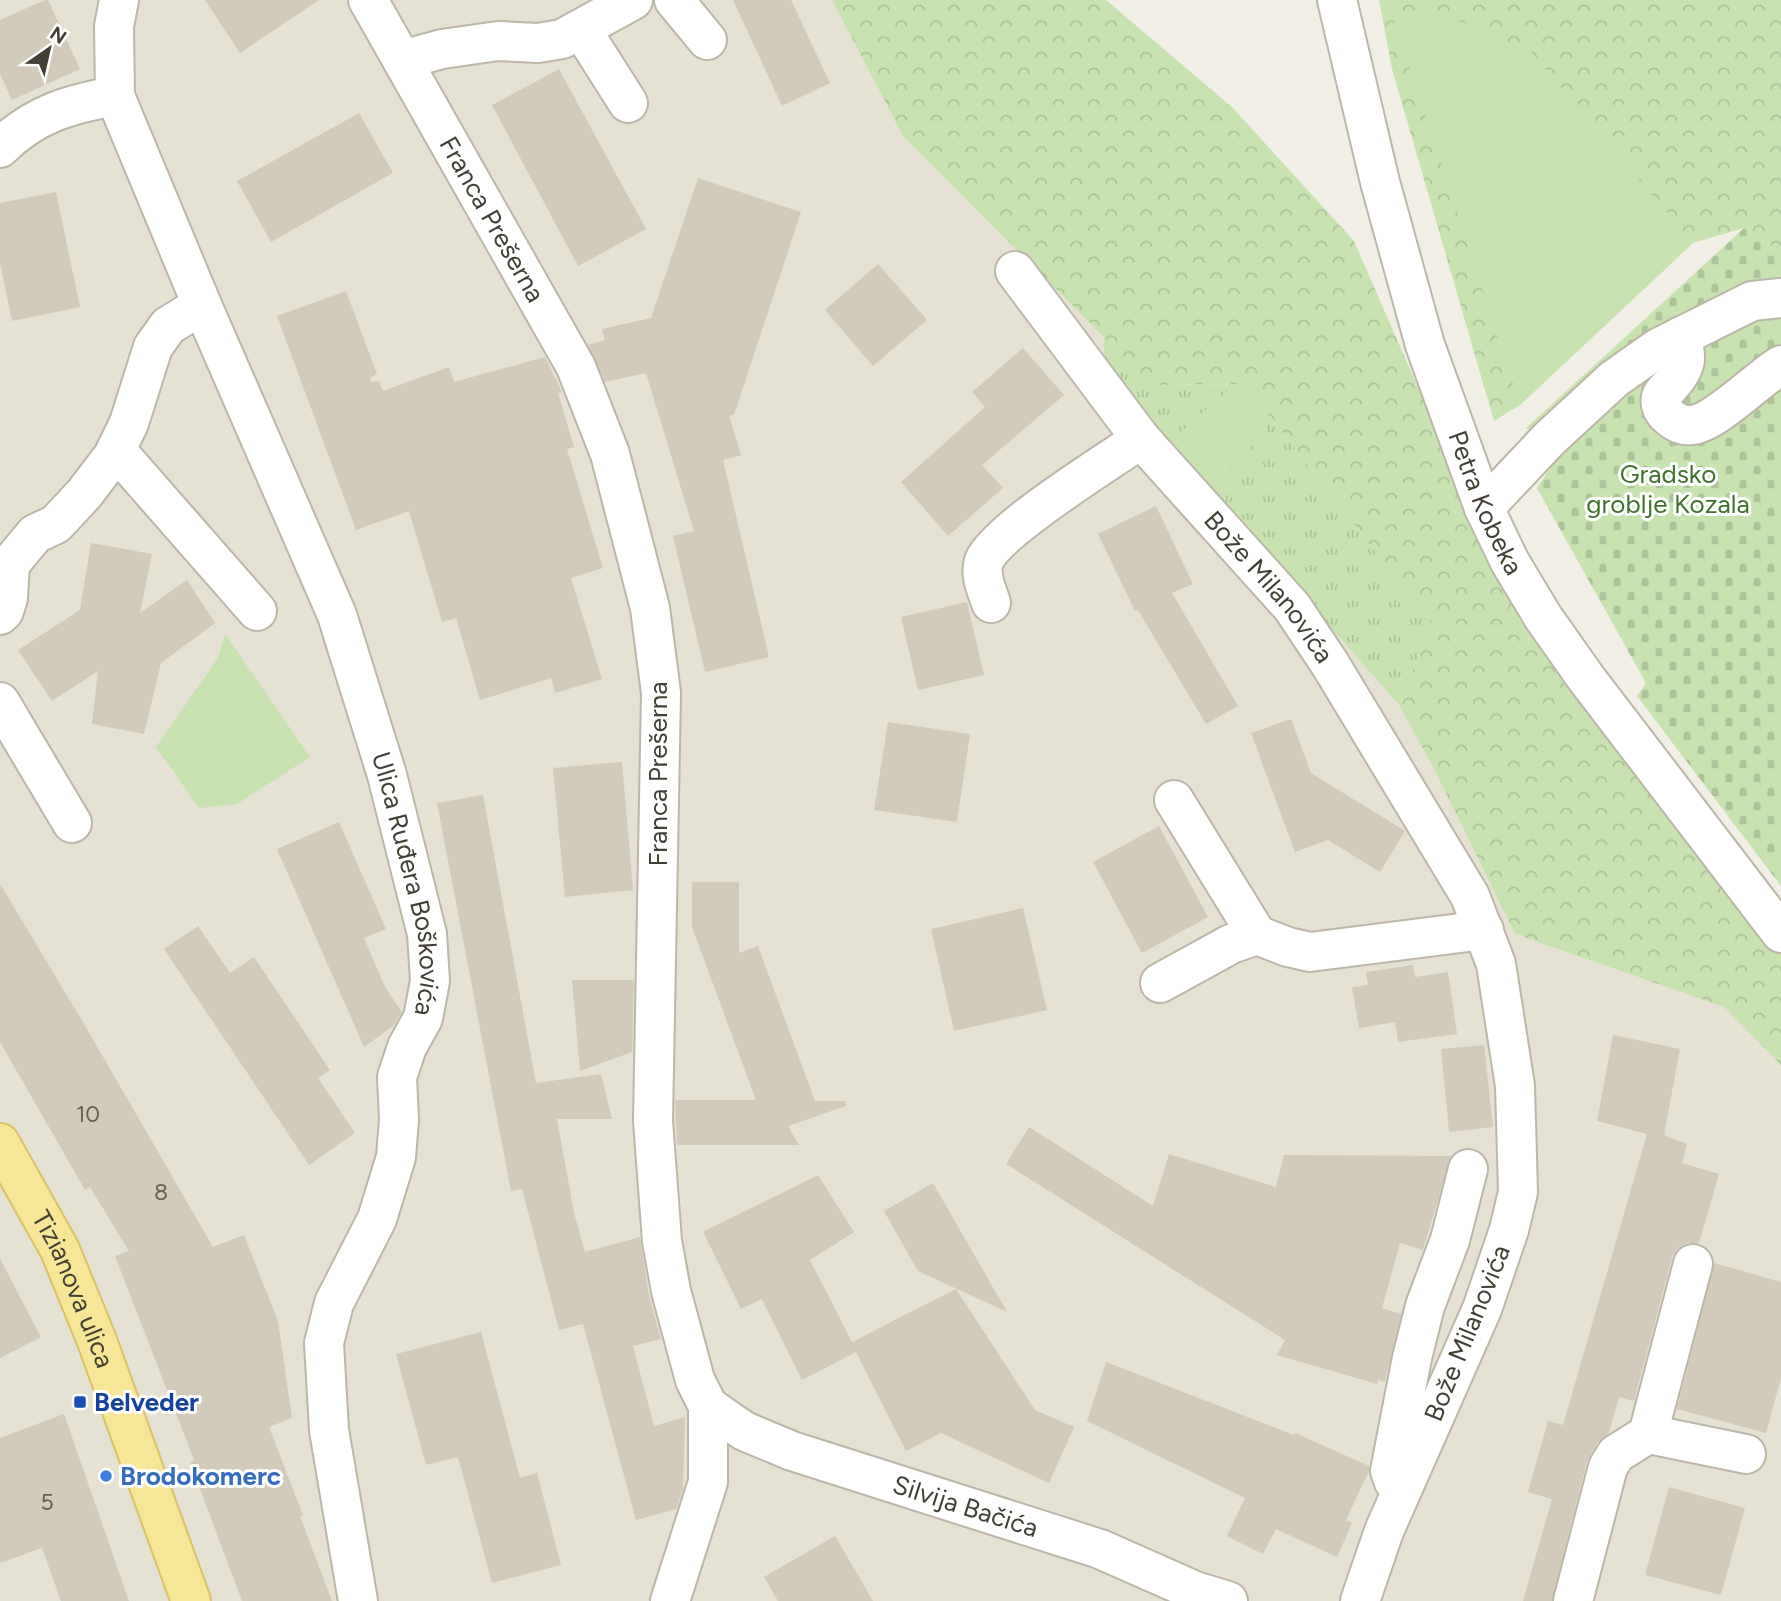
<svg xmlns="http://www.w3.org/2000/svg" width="1781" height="1601" viewBox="0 0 1781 1601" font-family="Figtree,sans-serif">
	<defs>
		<pattern id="grass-tufts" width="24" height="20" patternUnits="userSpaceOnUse" patternTransform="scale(1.75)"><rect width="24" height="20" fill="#c8e3b0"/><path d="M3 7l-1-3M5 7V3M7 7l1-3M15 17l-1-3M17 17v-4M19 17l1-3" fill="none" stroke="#adc498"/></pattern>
		<pattern id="forest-crowns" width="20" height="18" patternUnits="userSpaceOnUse" patternTransform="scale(1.75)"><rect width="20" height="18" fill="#c8e3b0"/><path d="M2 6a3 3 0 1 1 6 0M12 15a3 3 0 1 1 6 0" fill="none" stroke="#adc498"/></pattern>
		<pattern id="cemetery-stones" width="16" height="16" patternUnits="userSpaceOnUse" patternTransform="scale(1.75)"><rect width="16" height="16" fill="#c8e3b0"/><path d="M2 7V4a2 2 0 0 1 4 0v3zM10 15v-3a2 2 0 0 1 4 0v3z" fill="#adc498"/></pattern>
	</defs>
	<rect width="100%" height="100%" fill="#f1efe5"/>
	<path fill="#e5e1d3" d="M 0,0 L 832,0 L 903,136 L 1104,335 L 1103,370 L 1399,705 L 1433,767 L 1515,934 L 1724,1007 L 1781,1065 L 1781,1601 L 0,1601 Z"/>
	<path fill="url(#grass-tufts)" d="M 1104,335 L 1152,385 L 1244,384 L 1432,624 L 1399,705 L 1103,370 Z"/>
	<g fill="url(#forest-crowns)">
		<path d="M 832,0 L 1106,0 L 1232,107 L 1354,241 L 1519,619 L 1630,754 L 1781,949 L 1781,1065 L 1724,1007 L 1515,934 L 1433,767 L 1399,705 L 1432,624 L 1244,384 L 1152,385 L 903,136 Z"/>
		<path d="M 1379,0 L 1781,0 L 1781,253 L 1744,228 L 1693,243 L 1520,405 L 1494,421 L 1392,69 Z"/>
	</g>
	<path fill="url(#cemetery-stones)" d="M 1744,228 L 1781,253 L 1781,886 L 1637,696 L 1646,683 L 1537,488 L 1559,455 L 1526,428 Z"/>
	<g fill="#c8e3b0">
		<path d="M 1422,17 L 1463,22 L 1530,51 L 1693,243 L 1520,405 L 1394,20 Z"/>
		<path d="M 1234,385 L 1268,431 L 1205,491 L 1166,445 Z"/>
		<path d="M 225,634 L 310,757 L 237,804 L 199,808 L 156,747 L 218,658 Z"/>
	</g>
	<g fill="#d2cbbb">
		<path d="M 45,0 L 48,0 L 80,69 L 12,100 L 0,74 L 0,20 Z"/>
		<path d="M 205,0 L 319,0 L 240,53 Z"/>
		<path d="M 733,0 L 791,0 L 830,83 L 782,106 Z"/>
		<path d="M 559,69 L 646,229 L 578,266 L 492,105 Z"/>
		<path d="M 359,113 L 393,173 L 271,242 L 237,181 Z"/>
		<path d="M 698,178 L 801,212 L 734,415 L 729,416 L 741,455 L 723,460 L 769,657 L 705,672 L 673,536 L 694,531 L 646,373 L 605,382 L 588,345 L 605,340 L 602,329 L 651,318 Z"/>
		<path d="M 56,192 L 80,307 L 12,321 L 0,263 L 0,203 Z"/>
		<path d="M 878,264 L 927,320 L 873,366 L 825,310 Z"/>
		<path d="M 346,291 L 377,374 L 370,378 L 371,382 L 379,381 L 383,391 L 449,367 L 454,382 L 545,357 L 562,392 L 558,393 L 574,447 L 567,449 L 603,568 L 571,578 L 602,679 L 555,693 L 551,678 L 480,700 L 456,618 L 442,622 L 409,511 L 356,530 L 277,316 Z"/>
		<path d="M 1023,348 L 1064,395 L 982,465 L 1003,488 L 948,536 L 901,482 L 985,407 L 972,392 Z"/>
		<path d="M 1156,506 L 1193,584 L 1172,593 L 1238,706 L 1206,724 L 1138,610 L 1135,611 L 1098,534 Z"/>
		<path d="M 91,543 L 152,554 L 140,613 L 187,580 L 215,623 L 161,663 L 144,734 L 92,724 L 98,671 L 52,701 L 18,650 L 80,610 Z"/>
		<path d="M 967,602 L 984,675 L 918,690 L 901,617 Z"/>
		<path d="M 1291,719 L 1311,773 L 1405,831 L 1380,872 L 1328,840 L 1295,852 L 1251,733 Z"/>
		<path d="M 888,722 L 970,734 L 957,822 L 874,810 Z"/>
		<path d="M 622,762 L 633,890 L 565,897 L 553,768 Z"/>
		<path d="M 483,795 L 536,1083 L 601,1074 L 612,1119 L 557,1119 L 574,1213 L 585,1252 L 640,1237 L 649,1295 L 661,1339 L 633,1346 L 654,1426 L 685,1417 L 683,1489 L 676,1509 L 636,1520 L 583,1324 L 559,1330 L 522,1189 L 511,1191 L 437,803 Z"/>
		<path d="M 339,822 L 386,929 L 364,938 L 385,987 L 402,1012 L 393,1026 L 364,1047 L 277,849 Z"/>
		<path d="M 1159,826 L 1208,917 L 1142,953 L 1093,862 Z"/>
		<path d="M 692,882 L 739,882 L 739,953 L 758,946 L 815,1101 L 845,1101 L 846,1106 L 788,1126 L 799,1145 L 677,1145 L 675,1100 L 756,1100 L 692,927 Z"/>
		<path d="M 0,884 L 87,1029 L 213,1247 L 244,1235 L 278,1321 L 292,1418 L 269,1427 L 303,1515 L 300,1516 L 332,1601 L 242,1601 L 190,1462 L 194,1460 L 115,1256 L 129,1251 L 90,1187 L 85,1190 L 0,1042 Z"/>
		<path d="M 1023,908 L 1047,1010 L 954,1031 L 931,929 Z"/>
		<path d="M 198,926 L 230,973 L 254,957 L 330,1070 L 318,1078 L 355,1133 L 309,1165 L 164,949 Z"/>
		<path d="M 1413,965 L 1415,977 L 1448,972 L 1457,1034 L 1398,1042 L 1395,1022 L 1359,1028 L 1352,987 L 1368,985 L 1366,972 Z"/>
		<path d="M 572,980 L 634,980 L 632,1052 L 580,1071 Z"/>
		<path d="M 1613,1035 L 1680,1049 L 1664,1135 L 1687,1144 L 1682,1163 L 1719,1174 L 1699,1243 L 1687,1243 L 1678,1248 L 1672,1258 L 1634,1401 L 1619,1397 L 1609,1433 L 1597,1443 L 1587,1461 L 1552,1601 L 1523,1601 L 1552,1499 L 1528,1492 L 1548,1421 L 1563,1425 L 1647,1134 L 1597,1121 Z"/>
		<path d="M 1484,1045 L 1493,1127 L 1449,1132 L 1441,1049 Z"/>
		<path d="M 1029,1127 L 1153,1206 L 1169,1154 L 1276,1187 L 1284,1155 L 1451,1156 L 1423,1250 L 1400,1243 L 1382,1308 L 1401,1314 L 1385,1382 L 1378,1380 L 1377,1384 L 1277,1355 L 1285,1340 L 1006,1164 Z"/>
		<path d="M 818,1175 L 854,1232 L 810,1260 L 852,1342 L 956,1289 L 1035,1410 L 1074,1427 L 1049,1483 L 941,1433 L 906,1451 L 856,1352 L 802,1380 L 762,1299 L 741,1309 L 703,1232 Z"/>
		<path d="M 933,1183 L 1007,1312 L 918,1271 L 884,1211 Z"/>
		<path d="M 0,1259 L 41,1337 L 0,1358 Z"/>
		<path d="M 1714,1263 L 1781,1282 L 1781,1378 L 1766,1433 L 1677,1409 Z"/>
		<path d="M 481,1332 L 520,1478 L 537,1473 L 561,1565 L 492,1583 L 458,1457 L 426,1465 L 396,1354 Z"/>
		<path d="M 1106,1362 L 1294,1435 L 1295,1433 L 1369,1466 L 1369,1471 L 1346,1520 L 1352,1523 L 1337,1557 L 1276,1529 L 1263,1554 L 1227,1536 L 1245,1498 L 1087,1421 Z"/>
		<path d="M 64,1414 L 129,1601 L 61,1601 L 42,1548 L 0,1563 L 0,1438 Z"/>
		<path d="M 1669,1487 L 1745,1508 L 1721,1595 L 1645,1575 Z"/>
		<path d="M 835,1536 L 873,1601 L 778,1601 L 764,1577 Z"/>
	</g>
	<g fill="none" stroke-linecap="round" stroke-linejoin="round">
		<g stroke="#bcb7a8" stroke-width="42">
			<g id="minor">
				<path id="s1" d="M 119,0 L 114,26 L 115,96 L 202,305 L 337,615 L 387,775 L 427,934 L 430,981 L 423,1018 L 407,1047 L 397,1077 L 399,1120 L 396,1157 L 377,1219 L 334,1303 L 324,1343 L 329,1430 L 358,1601"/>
				<path id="s2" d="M 368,0 L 576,367 L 610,454 L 650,608 L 661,693 L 653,1121 L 662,1241 L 671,1291 L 695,1380 L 708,1406 L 708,1482 L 670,1601"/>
				<path d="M 674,0 L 707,40"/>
				<path id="s3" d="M 1337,0 L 1380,182 L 1425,345 L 1484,508 L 1510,562 L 1543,617 L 1586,678 L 1781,933"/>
				<path d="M 581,29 L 628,103"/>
				<path d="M 402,60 L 442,49 L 498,41 L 538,43 L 562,39 L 633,0"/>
				<path d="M 0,148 C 34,114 70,104 115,96"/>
				<path id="s4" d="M 1015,271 L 1141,439 L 1292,607 L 1330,664 L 1470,896 L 1496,964 L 1515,1086 L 1518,1192 L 1509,1230 L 1482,1309 L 1384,1531 L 1360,1601"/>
				<path d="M 1681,336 C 1688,358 1687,367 1671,385 C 1667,389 1663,392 1661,397 C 1659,404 1663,412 1668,416 C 1676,423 1682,426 1692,425 C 1715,423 1759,378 1781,365"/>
				<path d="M 116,450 L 257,611"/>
				<path d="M 1484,508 L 1549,439 L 1614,379 L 1658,348 L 1752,301 L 1781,298"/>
				<path d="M 991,603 C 987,590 979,575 984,561 C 997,530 1109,461 1141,439"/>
				<path d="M 0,615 L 4,611 L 8,598 L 10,564 L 35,534 L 56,524 L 84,494 L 113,456 L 129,423 L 153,347 L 168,326 L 202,305"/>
				<path d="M 0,702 L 72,823"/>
				<path d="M 1174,800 L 1257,935"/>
				<path d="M 1160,983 L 1231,944 L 1257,935 L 1288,947 L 1310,952 L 1484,930"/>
				<path id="s5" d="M 708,1406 L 744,1431 L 792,1451 L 1100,1549 L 1195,1591 L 1228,1601"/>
				<path d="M 1648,1434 L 1746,1454"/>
				<path d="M 1394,1482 L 1390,1471 L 1412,1358 L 1425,1306 L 1450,1240 L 1468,1169"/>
				<path d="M 1573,1601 L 1608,1467 L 1616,1454 L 1648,1434 L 1693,1264"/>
			</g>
		</g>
		<g stroke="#dbc369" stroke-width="42">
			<g id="major">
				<path id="s6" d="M 0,1143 L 60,1250 L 97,1341 L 191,1601"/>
			</g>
		</g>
		<use href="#minor" stroke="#fff" stroke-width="38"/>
		<use href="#major" stroke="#f7e598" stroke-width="38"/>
	</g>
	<rect fill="#1a4fb4" stroke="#fff" stroke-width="2.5" x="73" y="1395" width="14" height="14" rx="3.5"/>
	<circle fill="#3f7fe0" stroke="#fff" stroke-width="2.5" cx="106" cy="1476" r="7"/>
	<g text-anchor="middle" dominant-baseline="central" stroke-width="6" stroke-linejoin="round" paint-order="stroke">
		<g font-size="23" fill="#676256">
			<text x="88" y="1114">10</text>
			<text x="161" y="1192">8</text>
			<text x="47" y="1502">5</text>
		</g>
		<g font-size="26" fill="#433f35" stroke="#fff">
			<text stroke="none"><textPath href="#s2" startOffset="252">Franca Prešerna</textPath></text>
			<text stroke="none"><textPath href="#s3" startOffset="525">Petra Kobeka</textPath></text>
			<text stroke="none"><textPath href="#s4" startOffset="406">Bože Milanovića</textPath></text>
			<text transform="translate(658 774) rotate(-90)">Franca Prešerna</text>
			<text stroke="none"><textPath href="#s1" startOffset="940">Ulica Ruđera Boškovića</textPath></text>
			<text stroke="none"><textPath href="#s6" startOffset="164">Tizianova ulica</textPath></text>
			<text transform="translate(1467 1333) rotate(-68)">Bože Milanovića</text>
			<text stroke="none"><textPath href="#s5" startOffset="278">Silvija Bačića</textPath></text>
		</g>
		<g font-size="26" fill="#40712c" stroke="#fff">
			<text x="1668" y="474">Gradsko<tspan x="1668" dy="30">groblje Kozala</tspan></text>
		</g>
		<g font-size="26" font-weight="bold" fill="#164399" stroke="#fff" text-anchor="start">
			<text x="94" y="1402">Belveder</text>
		</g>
		<g font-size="26" font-weight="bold" fill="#366cbe" stroke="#fff" text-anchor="start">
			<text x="120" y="1476">Brodokomerc</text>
		</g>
	</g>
	<g transform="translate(49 49) rotate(34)" stroke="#ffffff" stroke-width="5" paint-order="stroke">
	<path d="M0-5L12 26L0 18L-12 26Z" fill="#433f35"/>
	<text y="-10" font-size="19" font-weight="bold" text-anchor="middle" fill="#433f35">N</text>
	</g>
</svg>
